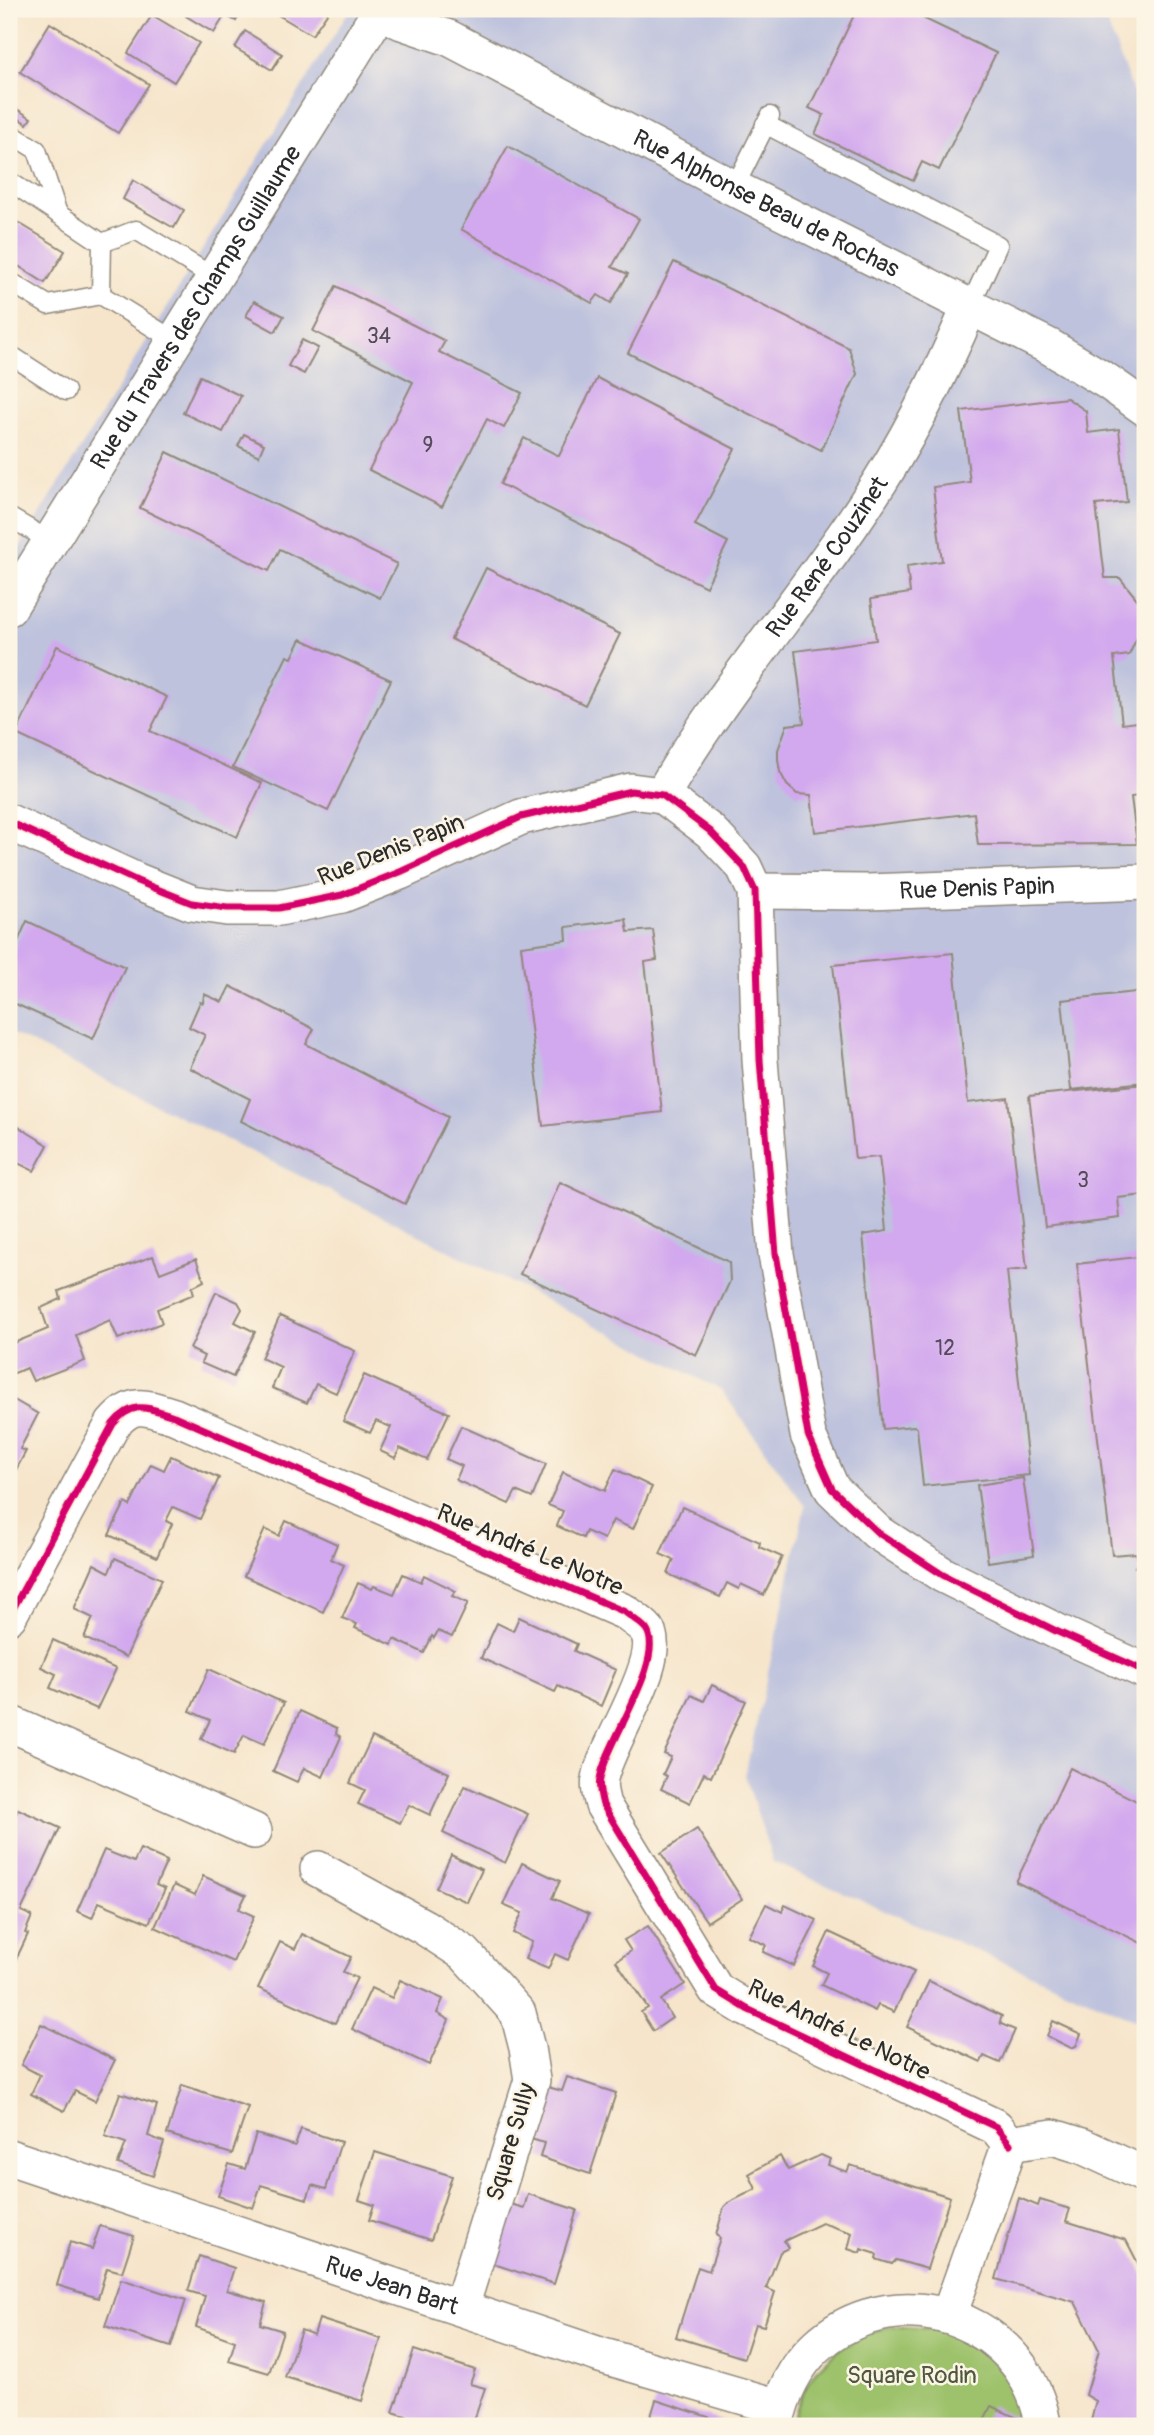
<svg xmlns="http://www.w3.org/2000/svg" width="1154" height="2435" viewBox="0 0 1154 2435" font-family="Pangolin,sans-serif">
	<rect width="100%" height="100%" fill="#fcf5e5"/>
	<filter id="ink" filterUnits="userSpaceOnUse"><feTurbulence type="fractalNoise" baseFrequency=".0143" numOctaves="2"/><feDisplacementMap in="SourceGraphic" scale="14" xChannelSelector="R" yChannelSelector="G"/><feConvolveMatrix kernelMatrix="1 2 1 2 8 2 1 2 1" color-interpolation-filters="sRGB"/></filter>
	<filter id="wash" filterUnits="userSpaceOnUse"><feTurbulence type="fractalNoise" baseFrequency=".00686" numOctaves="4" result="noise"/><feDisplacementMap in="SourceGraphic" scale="28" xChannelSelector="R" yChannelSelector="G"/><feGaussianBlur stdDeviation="1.57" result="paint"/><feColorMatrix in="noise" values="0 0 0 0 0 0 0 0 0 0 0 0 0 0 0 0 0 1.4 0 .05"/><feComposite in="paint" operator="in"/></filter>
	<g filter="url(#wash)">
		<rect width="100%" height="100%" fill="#f6e5cb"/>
		<path fill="#bec2dd" d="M 350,9 L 1102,9 L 1145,124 L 1145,2024 L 773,1862 L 745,1775 L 805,1506 L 721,1390 L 403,1227 L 9,1032 L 9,565 Z"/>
		<path fill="#9ec26c" stroke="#64764c" stroke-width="2" d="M 890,2326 L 951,2330 L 1002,2364 L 1031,2426 L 792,2426 C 804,2369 836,2343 890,2326 Z"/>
		<g id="blocks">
			<g fill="#d2a8ee">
				<path d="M 189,9 L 241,9 L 236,21 L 225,15 L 214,33 L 186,16 Z"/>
				<path d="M 268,9 L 330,9 L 312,35 Z"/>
				<path d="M 857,9 L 904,9 L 996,53 L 939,170 L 922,162 L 913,181 L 815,134 L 824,115 L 809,108 Z"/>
				<path d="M 152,15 L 199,43 L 174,82 L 128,53 Z"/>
				<path d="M 50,23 L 149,84 L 118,133 L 20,72 Z"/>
				<path d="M 245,31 L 282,54 L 272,70 L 235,48 Z"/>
				<path d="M 9,104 L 31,118 L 27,124 L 9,112 Z"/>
				<path d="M 508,146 L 639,219 L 612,267 L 628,274 L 611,303 L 598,295 L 592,303 L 461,229 Z"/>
				<path d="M 133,180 L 184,210 L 174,228 L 123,199 Z"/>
				<path d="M 9,217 L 65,251 L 45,283 L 9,260 Z"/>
				<path d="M 674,262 L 849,348 L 857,374 L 821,450 L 628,353 Z"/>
				<path d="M 336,286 L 445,341 L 439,352 L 522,393 L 504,428 L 487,419 L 442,507 L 369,470 L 413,382 L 313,331 Z"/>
				<path d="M 254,301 L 284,316 L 275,332 L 246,316 Z"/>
				<path d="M 302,340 L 318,348 L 304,374 L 288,366 Z"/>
				<path d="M 200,376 L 241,396 L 223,432 L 183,413 Z"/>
				<path d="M 597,378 L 735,449 L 695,525 L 728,542 L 706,587 L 500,484 L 524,438 L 559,456 Z"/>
				<path d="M 1067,398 L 1086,411 L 1088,433 L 1119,429 L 1127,502 L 1096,505 L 1105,578 L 1120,578 L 1137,599 L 1141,612 L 1140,631 L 1129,655 L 1114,657 L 1122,724 L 1145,721 L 1145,795 L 1131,797 L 1137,844 L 978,845 L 974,813 L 815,832 L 811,795 L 797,794 L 787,785 L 780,772 L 778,760 L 778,750 L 787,725 L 804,723 L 795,651 L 876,640 L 871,599 L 910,593 L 907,566 L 942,561 L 933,487 L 970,482 L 961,411 Z"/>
				<path d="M 244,434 L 264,444 L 259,456 L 238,446 Z"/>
				<path d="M 167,452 L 397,564 L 380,598 L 280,549 L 269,571 L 140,508 Z"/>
				<path d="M 486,568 L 620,634 L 585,705 L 451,639 Z"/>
				<path d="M 301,639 L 391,680 L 328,811 L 233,767 L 287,656 L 292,658 Z"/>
				<path d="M 57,646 L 167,697 L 150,731 L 262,783 L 237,837 L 16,734 Z"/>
				<path d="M 626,919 L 628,932 L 653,930 L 657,960 L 645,962 L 662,1112 L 543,1126 L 521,946 L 567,940 L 566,927 Z"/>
				<path d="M 27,921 L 125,967 L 93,1039 L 9,1001 L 9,961 Z"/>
				<path d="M 953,953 L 968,1103 L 1008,1098 L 1027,1269 L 1007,1271 L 1029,1475 L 923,1486 L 917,1428 L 914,1426 L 883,1429 L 863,1235 L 887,1231 L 882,1181 L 879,1157 L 855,1159 L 833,965 Z"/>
				<path d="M 230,986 L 314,1029 L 306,1044 L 448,1117 L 405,1204 L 241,1121 L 250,1099 L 190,1068 L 205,1035 L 189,1027 L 200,1002 L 203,1003 L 204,994 L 222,1002 Z"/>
				<path d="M 1145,991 L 1145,1082 L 1071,1090 L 1062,1000 Z"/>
				<path d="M 1145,1084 L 1145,1195 L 1118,1198 L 1120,1218 L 1045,1227 L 1029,1096 Z"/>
				<path d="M 9,1121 L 48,1145 L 34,1171 L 18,1163 L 9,1179 Z"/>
				<path d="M 560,1182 L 729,1262 L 730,1281 L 696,1355 L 520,1274 Z"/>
				<path d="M 153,1256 L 160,1273 L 196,1259 L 204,1281 L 192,1287 L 194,1294 L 157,1309 L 162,1323 L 118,1339 L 110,1320 L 76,1335 L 85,1361 L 33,1381 L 27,1368 L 9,1375 L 9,1345 L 48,1329 L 41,1308 L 61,1299 L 59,1291 Z"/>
				<path d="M 1145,1256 L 1145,1570 L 1135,1567 L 1138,1560 L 1136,1553 L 1112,1555 L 1077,1264 Z"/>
				<path d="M 216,1292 L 238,1302 L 242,1309 L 235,1322 L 255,1332 L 233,1377 L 201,1363 L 204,1356 L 190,1349 Z"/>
				<path d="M 280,1316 L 355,1351 L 336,1393 L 316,1384 L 307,1403 L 272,1388 L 281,1367 L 261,1358 Z"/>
				<path d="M 364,1375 L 449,1413 L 427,1460 L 400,1448 L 395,1458 L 380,1451 L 391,1427 L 376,1421 L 370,1433 L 343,1421 Z"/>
				<path d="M 9,1397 L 38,1414 L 20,1449 L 26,1451 L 9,1483 Z"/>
				<path d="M 461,1426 L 546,1464 L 532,1498 L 516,1491 L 509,1504 L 456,1480 L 462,1466 L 446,1459 Z"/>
				<path d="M 171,1456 L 219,1478 L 200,1519 L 173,1507 L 166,1521 L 172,1524 L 157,1557 L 109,1535 L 125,1503 L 130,1506 L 151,1464 L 164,1470 Z"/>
				<path d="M 615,1469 L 652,1487 L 633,1529 L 613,1520 L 604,1539 L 586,1531 L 583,1538 L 557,1526 L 563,1511 L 548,1505 L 563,1472 L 605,1491 Z"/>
				<path d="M 1023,1478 L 1034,1555 L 988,1562 L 977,1485 Z"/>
				<path d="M 682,1507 L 760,1542 L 759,1547 L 782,1557 L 764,1595 L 741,1584 L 739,1589 L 727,1583 L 720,1597 L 668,1574 L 674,1560 L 660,1554 Z"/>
				<path d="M 286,1521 L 337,1544 L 331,1559 L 344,1565 L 323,1612 L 244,1576 L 265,1529 L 279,1536 Z"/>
				<path d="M 115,1558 L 162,1579 L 126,1657 L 84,1638 L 93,1618 L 74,1609 L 94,1564 L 109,1572 Z"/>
				<path d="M 403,1574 L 421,1582 L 424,1575 L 456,1591 L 452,1596 L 468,1603 L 452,1637 L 438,1631 L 434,1638 L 432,1636 L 424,1653 L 394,1639 L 392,1645 L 355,1628 L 357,1624 L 342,1618 L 358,1583 L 372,1589 L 374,1586 L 394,1594 Z"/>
				<path d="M 519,1617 L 577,1644 L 574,1651 L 616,1670 L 601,1706 L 558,1686 L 555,1692 L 481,1658 L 497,1623 L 513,1631 Z"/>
				<path d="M 53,1640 L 116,1669 L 97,1709 L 50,1688 L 56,1674 L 41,1667 Z"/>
				<path d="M 209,1669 L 284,1703 L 264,1744 L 244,1735 L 234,1754 L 201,1739 L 210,1720 L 190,1711 Z"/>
				<path d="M 712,1685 L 746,1701 L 711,1777 L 704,1773 L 690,1803 L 661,1789 L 667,1776 L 663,1774 L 671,1757 L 664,1754 L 691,1695 L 704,1701 Z"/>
				<path d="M 300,1711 L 337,1728 L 336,1734 L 341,1737 L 323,1777 L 304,1768 L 297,1782 L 273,1771 Z"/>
				<path d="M 372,1737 L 449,1773 L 430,1815 L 409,1805 L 400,1823 L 358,1804 L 365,1790 L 350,1783 Z"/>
				<path d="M 1070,1768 L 1145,1805 L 1145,1945 L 1016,1882 Z"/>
				<path d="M 465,1786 L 528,1814 L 505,1863 L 443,1833 Z"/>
				<path d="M 18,1809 L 60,1828 L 21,1911 L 32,1916 L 25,1933 L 28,1934 L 9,1974 L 9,1829 Z"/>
				<path d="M 697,1829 L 742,1899 L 707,1922 L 661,1853 Z"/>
				<path d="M 140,1849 L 167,1861 L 156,1885 L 165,1889 L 149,1923 L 99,1902 L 92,1918 L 77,1911 L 104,1850 L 134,1862 Z"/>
				<path d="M 451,1855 L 482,1870 L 467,1902 L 436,1888 Z"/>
				<path d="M 522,1863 L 560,1881 L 552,1898 L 589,1914 L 568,1960 L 555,1954 L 548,1969 L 525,1959 L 532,1942 L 513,1933 L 522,1913 L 503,1905 Z"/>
				<path d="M 203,1876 L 246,1895 L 239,1909 L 254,1916 L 233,1962 L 155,1927 L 174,1885 L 195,1895 Z"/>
				<path d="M 766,1904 L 782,1912 L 785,1905 L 817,1920 L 794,1966 L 763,1952 L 766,1945 L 749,1937 Z"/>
				<path d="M 648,1926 L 685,1984 L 661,2000 L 672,2018 L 653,2031 L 641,2012 L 648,2008 L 616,1961 L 631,1951 L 624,1940 Z"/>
				<path d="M 829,1932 L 914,1972 L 894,2012 L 878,2005 L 875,2011 L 821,1985 L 827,1973 L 813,1966 Z"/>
				<path d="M 302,1934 L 351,1957 L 343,1972 L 357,1978 L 335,2023 L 258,1988 L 280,1942 L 295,1949 Z"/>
				<path d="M 400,1980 L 443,1999 L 437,2013 L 449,2020 L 429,2065 L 352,2029 L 371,1988 L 392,1998 Z"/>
				<path d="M 929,1981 L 1002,2016 L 1000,2021 L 1001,2024 L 1015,2030 L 1000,2063 L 984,2056 L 981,2062 L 907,2027 Z"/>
				<path d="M 1053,2021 L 1081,2034 L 1076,2046 L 1071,2048 L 1047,2036 Z"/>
				<path d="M 41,2024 L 115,2060 L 95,2101 L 75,2091 L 64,2111 L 31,2094 L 40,2075 L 21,2065 Z"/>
				<path d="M 567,2077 L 616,2093 L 590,2174 L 540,2157 L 544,2143 L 531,2139 L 548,2087 L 562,2091 Z"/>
				<path d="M 182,2085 L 248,2107 L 232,2154 L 167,2134 Z"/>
				<path d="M 120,2093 L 157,2105 L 148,2136 L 164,2142 L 153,2176 L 118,2164 L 126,2143 L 105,2136 Z"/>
				<path d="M 301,2129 L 341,2142 L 326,2189 L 312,2185 L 307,2199 L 261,2185 L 253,2208 L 218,2196 L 229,2164 L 245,2169 L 256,2134 L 295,2146 Z"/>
				<path d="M 375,2152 L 452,2176 L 431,2240 L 369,2220 L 374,2205 L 359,2200 Z"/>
				<path d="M 821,2155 L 830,2159 L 828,2165 L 847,2172 L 850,2165 L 950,2197 L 927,2269 L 896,2260 L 892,2264 L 876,2259 L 877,2255 L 874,2253 L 861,2249 L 860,2253 L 848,2249 L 852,2233 L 822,2223 L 784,2241 L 788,2248 L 780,2252 L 766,2288 L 775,2292 L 764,2326 L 755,2324 L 744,2358 L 676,2337 L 698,2267 L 709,2271 L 720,2238 L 716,2235 L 724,2207 L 728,2203 L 756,2189 L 749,2174 L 780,2156 L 788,2170 Z"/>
				<path d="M 528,2194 L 577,2210 L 554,2284 L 491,2263 L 510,2204 L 524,2208 Z"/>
				<path d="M 1019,2198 L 1038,2206 L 1040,2200 L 1070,2209 L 1066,2221 L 1126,2240 L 1145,2277 L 1145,2426 L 1087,2426 L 1091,2421 L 1096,2401 L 1086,2395 L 1099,2350 L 1075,2302 L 996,2279 Z"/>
				<path d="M 100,2226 L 134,2236 L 122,2272 L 107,2268 L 98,2298 L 57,2285 L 70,2242 L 92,2249 Z"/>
				<path d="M 199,2256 L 234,2268 L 227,2290 L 266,2302 L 260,2324 L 283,2331 L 269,2373 L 229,2361 L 235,2341 L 196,2327 L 205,2296 L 188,2291 Z"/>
				<path d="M 121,2279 L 186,2300 L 171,2347 L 105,2326 Z"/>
				<path d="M 319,2319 L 381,2339 L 362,2401 L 285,2377 L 301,2330 L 314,2335 Z"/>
				<path d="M 414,2350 L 475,2370 L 470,2384 L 485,2388 L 472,2426 L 438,2426 L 393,2412 Z"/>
				<path d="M 656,2400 L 724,2422 L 722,2426 L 648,2426 Z"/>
				<path d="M 991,2406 L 1024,2421 L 1021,2426 L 981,2426 Z"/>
			</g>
		</g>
	</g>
	<g filter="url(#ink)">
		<use href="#blocks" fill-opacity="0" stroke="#90887b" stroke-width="2"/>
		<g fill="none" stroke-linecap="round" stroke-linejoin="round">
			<g stroke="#90887b" stroke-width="21">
				<g id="lane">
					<path d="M 765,124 L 998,245 L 970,306"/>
					<path d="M 9,133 L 37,150 L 58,214"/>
					<path d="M 9,181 L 102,243"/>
					<path d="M 734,188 L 770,116"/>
					<path d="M 102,243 L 101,295 L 175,341"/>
					<path d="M 102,243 L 136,230 L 215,278"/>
					<path d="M 9,281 L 48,305 L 101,295"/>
					<path d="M 9,354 L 66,391"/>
					<path d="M 9,517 L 50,541"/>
				</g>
			</g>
			<g stroke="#90887b" stroke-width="38">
				<g id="street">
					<path id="s1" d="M 380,11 L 402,22 L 449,38 L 734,188 L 1050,347 L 1108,382 L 1145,408"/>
					<path id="s2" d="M 9,608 L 381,9"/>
					<path id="s3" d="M 662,795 C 721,692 801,602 866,503 C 907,442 941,374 970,306"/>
					<path d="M 9,822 L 137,881 L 192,903 L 227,908 L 279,908 L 342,895 L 400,872 L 521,817 L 631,791 L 662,795 L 710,831 L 744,867 L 755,891 L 760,1060 L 776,1254 L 808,1435 L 832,1489 L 877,1532 L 943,1575 L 1058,1632 L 1145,1671"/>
					<path id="s4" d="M 755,891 L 868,892 L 1145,882"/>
					<path d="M 9,1616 L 113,1424 C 134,1399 147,1408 174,1416 L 625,1612 C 631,1617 641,1623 646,1629 C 667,1658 606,1743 600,1779 C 598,1787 601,1797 603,1805 L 716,1990 L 747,2009 L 996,2127 L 1010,2144"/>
					<path d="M 9,1723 L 254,1831"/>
					<path d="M 318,1869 L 424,1927 L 464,1953 L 518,2013 L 527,2048 L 532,2080 L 461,2307"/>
					<path id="s5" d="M 9,2157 L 600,2355 L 779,2407"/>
					<path d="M 949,2315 L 1010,2144 L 1053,2137 L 1082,2146 L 1145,2175"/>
					<path d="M 775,2426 C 781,2397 794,2367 817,2346 C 876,2291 973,2302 1020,2367 C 1031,2384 1041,2406 1043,2426"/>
				</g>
			</g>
			<use href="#lane" stroke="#fff" stroke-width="18"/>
			<use href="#street" stroke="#fff" stroke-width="35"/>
			<g stroke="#fcf5e5" stroke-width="11">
				<g id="cycleway">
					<path d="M 9,822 L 137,881 L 192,903 L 227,908 L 279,908 L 342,895 L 400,872 L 521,817 L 631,791 L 662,795 L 710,831 L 744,867 L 755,891 L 760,1060 L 776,1254 L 808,1435 L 832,1489 L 877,1532 L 943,1575 L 1058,1632 L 1145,1671"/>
					<path d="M 9,1616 L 113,1424 C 134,1399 147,1408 174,1416 L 625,1612 C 631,1617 641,1623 646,1629 C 667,1658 606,1743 600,1779 C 598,1787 601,1797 603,1805 L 716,1990 L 747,2009 L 996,2127 L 1010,2144"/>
				</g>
			</g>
			<use href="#cycleway" stroke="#d6006c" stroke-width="7"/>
		</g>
	</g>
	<g text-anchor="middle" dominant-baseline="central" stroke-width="5" stroke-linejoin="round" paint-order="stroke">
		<g font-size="21" fill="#554a5c">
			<text x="379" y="336">34</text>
			<text x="428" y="445">9</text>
			<text x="1083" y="1180">3</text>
			<text x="945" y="1348">12</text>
		</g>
		<g font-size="24" fill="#2b2b2b" stroke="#fcf5e5">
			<text stroke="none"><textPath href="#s1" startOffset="432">Rue Alphonse Beau de Rochas</textPath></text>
			<text stroke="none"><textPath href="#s2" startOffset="354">Rue du Travers des Champs Guillaume</textPath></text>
			<text stroke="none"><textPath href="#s3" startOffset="290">Rue René Couzinet</textPath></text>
			<text transform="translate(391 850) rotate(-22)">Rue Denis Papin</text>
			<text stroke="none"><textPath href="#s4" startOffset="222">Rue Denis Papin</textPath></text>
			<text transform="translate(530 1550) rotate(23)">Rue André Le Notre</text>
			<text transform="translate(839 2030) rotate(26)">Rue André Le Notre</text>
			<text transform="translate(511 2142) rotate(-74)">Square Sully</text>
			<text stroke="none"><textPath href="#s5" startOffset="404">Rue Jean Bart</textPath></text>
		</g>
		<g font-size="24" fill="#4e583e" stroke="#fcf5e5">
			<text x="912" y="2375">Square Rodin</text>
		</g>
	</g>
	<rect width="1154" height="2435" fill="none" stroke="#fcf5e5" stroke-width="35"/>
</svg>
